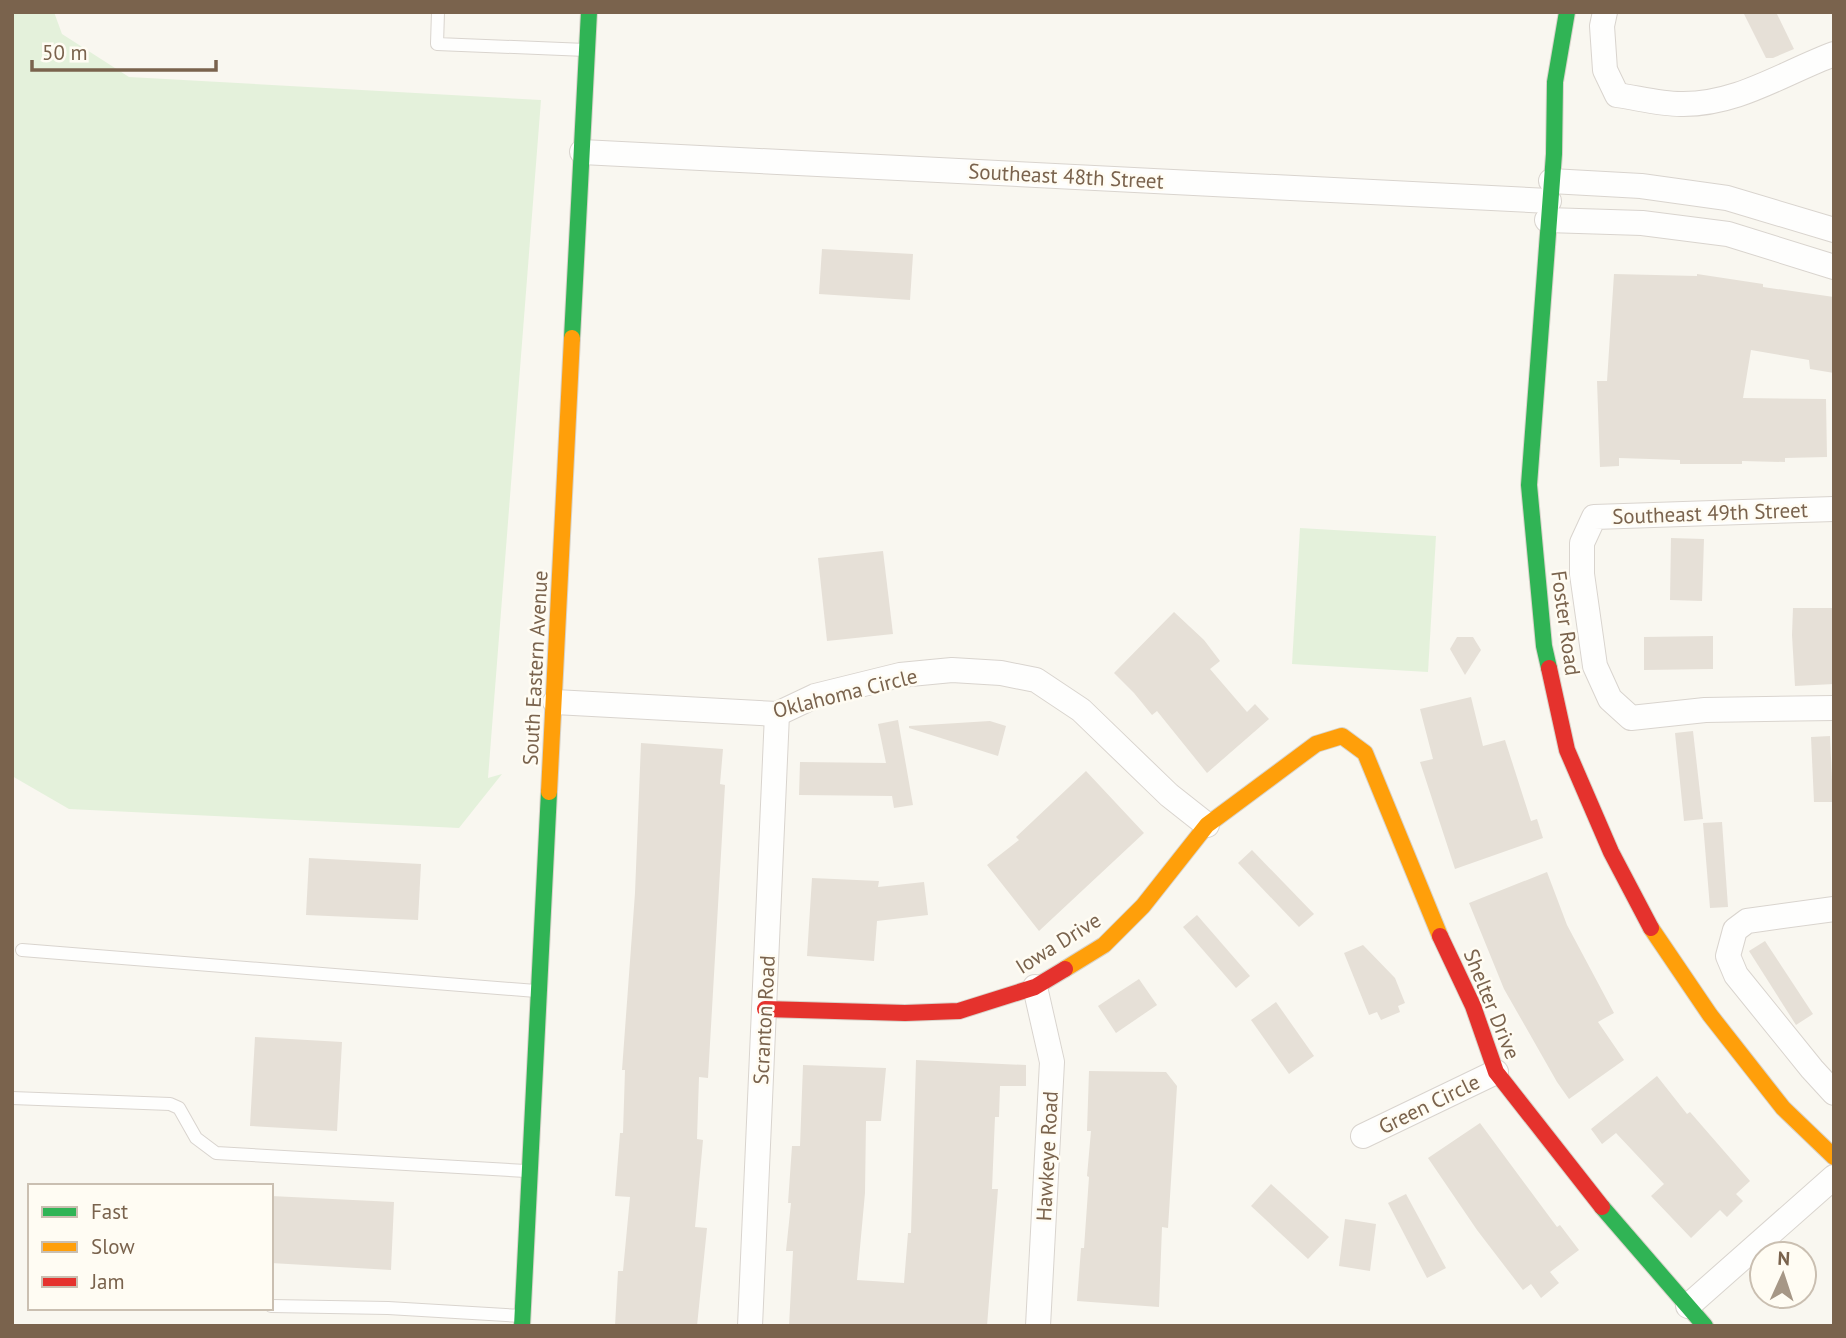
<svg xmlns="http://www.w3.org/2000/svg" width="1846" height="1338" viewBox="0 0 1846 1338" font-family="'PT Sans',sans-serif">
	<rect width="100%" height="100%" fill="#f9f7f0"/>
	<g fill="#e4f1db">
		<path d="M 12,12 L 54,12 L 62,34 L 129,77 L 541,100 L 488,778 L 502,774 L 459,828 L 69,809 L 12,776 Z"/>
		<path d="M 1300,528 L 1436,536 L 1428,672 L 1292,664 Z"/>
	</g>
	<g fill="#e6e0d7">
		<path d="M 1743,12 L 1776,12 L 1794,49 L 1773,58 L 1766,58 Z"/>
		<path d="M 822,249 L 913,254 L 910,300 L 819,294 Z"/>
		<path d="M 1614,274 L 1697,276 L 1697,274 L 1763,284 L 1763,287 L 1834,297 L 1834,373 L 1810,369 L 1809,360 L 1751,350 L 1743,398 L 1826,399 L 1827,457 L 1785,458 L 1785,462 L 1742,461 L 1742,464 L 1680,464 L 1680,460 L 1619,458 L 1619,466 L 1600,467 L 1597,381 L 1607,381 Z"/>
		<path d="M 1671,538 L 1704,539 L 1702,601 L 1670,600 Z"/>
		<path d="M 883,551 L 893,634 L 827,641 L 818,558 Z"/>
		<path d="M 1793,608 L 1834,608 L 1834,684 L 1795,686 L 1792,635 Z"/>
		<path d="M 1174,612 L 1204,640 L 1220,661 L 1210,669 L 1247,712 L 1255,704 L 1269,719 L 1207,773 L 1157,711 L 1152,715 L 1134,693 L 1114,673 Z"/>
		<path d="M 1713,636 L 1713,669 L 1644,670 L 1644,637 Z"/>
		<path d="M 1457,637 L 1473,637 L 1481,650 L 1465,675 L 1450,649 Z"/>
		<path d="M 1471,697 L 1483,746 L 1505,740 L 1531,821 L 1537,819 L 1543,838 L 1455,869 L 1420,762 L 1433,759 L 1420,709 Z"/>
		<path d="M 898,720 L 913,805 L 894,808 L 892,796 L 799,795 L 800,762 L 886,763 L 878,724 Z"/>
		<path d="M 990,721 L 1006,726 L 998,756 L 909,728 L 909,726 Z"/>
		<path d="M 1693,731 L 1703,819 L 1684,821 L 1675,733 Z"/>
		<path d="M 1830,736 L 1833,802 L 1814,802 L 1811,737 Z"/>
		<path d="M 641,743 L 723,749 L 720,784 L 725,785 L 708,1078 L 699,1077 L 697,1139 L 703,1140 L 695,1227 L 707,1228 L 697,1326 L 615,1326 L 618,1271 L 623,1271 L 630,1197 L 615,1196 L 620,1133 L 623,1133 L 625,1070 L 622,1070 L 635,893 Z"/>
		<path d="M 1086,771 L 1144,833 L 1039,931 L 987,865 L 1019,840 L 1016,837 Z"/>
		<path d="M 1722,822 L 1728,907 L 1710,908 L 1703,823 Z"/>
		<path d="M 1252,850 L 1314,914 L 1299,927 L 1238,863 Z"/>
		<path d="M 309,858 L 421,864 L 418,920 L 306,915 Z"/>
		<path d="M 1547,872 L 1567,925 L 1614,1013 L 1598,1022 L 1624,1060 L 1569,1099 L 1557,1082 L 1504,989 L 1469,903 Z"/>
		<path d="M 812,878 L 879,881 L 878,887 L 924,882 L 928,915 L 877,921 L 874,961 L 807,956 Z"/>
		<path d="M 1197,915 L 1250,976 L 1236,988 L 1183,927 Z"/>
		<path d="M 1765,941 L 1813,1014 L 1796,1025 L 1749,951 Z"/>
		<path d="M 1363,945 L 1395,978 L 1405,1003 L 1398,1006 L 1400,1012 L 1381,1020 L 1377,1012 L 1369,1015 L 1344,953 Z"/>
		<path d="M 1139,979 L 1157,1005 L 1116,1033 L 1098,1006 Z"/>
		<path d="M 1276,1002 L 1314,1056 L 1289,1074 L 1251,1020 Z"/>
		<path d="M 255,1037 L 342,1042 L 337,1131 L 250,1126 Z"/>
		<path d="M 916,1060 L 1026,1065 L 1026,1086 L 1000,1086 L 999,1117 L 995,1117 L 992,1189 L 998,1189 L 987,1326 L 789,1326 L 793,1251 L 786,1251 L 791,1203 L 788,1203 L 792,1146 L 800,1146 L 803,1065 L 886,1068 L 881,1121 L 866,1121 L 865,1193 L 857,1280 L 904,1283 L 908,1233 L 911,1233 Z"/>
		<path d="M 1089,1071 L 1166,1072 L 1177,1086 L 1168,1228 L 1162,1227 L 1159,1307 L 1077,1301 L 1081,1248 L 1084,1248 L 1089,1177 L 1087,1176 L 1091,1131 L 1087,1131 Z"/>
		<path d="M 1657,1076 L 1687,1114 L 1690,1112 L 1750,1181 L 1736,1194 L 1743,1201 L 1727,1217 L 1720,1210 L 1691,1238 L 1651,1196 L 1664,1184 L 1616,1133 L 1602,1144 L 1591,1129 Z"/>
		<path d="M 1480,1123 L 1557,1227 L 1560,1225 L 1579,1250 L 1550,1272 L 1559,1283 L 1541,1298 L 1531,1284 L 1523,1290 L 1477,1230 L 1428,1158 Z"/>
		<path d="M 1271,1184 L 1329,1237 L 1308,1259 L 1251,1206 Z"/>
		<path d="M 1406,1194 L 1446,1268 L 1427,1278 L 1388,1203 Z"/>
		<path d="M 271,1196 L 394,1202 L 391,1270 L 271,1263 Z"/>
		<path d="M 1345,1219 L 1376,1224 L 1370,1271 L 1339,1266 Z"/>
	</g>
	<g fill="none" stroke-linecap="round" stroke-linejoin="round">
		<g stroke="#d9d4ce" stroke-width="14">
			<g id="lane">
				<path d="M 438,12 L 437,44 L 586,50"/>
				<path d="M 22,950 L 536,991"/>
				<path d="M 12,1098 L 170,1104 L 179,1108 L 196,1138 L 216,1153 L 526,1171"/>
				<path d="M 271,1306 L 388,1308 L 522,1316"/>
			</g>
		</g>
		<g stroke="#d9d4ce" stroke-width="26">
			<g id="street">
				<path d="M 1605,12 L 1602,26 L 1605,70 L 1617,95 C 1638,98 1660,104 1681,104 C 1737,105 1783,73 1834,54"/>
				<path d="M 582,152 L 1549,201"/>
				<path d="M 1551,181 L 1641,186 L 1727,198 L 1834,230"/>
				<path d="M 1547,220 L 1642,223 L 1728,234 L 1834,267"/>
				<path d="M 1834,509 L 1594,517 L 1582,543 L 1582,574 L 1595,666 L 1610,699 L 1631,718 L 1705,710 L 1834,708"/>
				<path d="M 555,702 L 777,714 L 815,696 L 900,675 L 952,670 L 1001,673 L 1036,680 L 1081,710 L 1169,795 L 1207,825"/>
				<path d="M 1834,909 L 1747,921 L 1735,930 L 1728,956 L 1736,975 L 1812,1069 L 1834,1093"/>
				<path d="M 1035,987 L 1052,1062 L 1038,1326"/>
				<path d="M 1363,1136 L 1496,1072"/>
				<path d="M 1688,1306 L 1834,1177"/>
				<path d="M 750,1326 L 777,714"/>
			</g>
		</g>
		<g stroke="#d8d3ca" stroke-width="18">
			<g id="fast">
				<path d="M 572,338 L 589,12"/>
				<path d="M 1549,668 L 1544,646 L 1529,485 L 1554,154 L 1555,82 L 1567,12"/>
				<path d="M 1602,1207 L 1705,1326"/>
				<path d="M 522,1326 L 549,792"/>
			</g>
		</g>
		<g stroke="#d8d3ca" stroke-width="18">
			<g id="slow">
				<path d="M 549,792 L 572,338"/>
				<path d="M 1651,928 L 1710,1015 L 1783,1108 L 1834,1157"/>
				<path d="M 1065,969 L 1104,945 L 1143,906 L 1207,825 L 1316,744 L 1342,736 L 1365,753 L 1440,936"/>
			</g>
		</g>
		<g stroke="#d8d3ca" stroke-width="18">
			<g id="jam">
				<path d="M 1549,668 L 1567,750 L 1611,852 L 1651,928"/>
				<path d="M 1440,936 L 1473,1006 L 1496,1072 L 1602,1207"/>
				<path d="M 765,1009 L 905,1013 L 959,1011 L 1035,987 L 1065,969"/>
			</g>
		</g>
		<use href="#lane" stroke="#fefefd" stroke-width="12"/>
		<use href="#street" stroke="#fefefd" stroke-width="24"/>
		<use href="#fast" stroke="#30b455" stroke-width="16"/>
		<use href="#slow" stroke="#ff9f0a" stroke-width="16"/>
		<use href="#jam" stroke="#e5322d" stroke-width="16"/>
	</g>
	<g text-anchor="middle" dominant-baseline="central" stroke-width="5" stroke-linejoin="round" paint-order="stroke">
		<g font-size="21" fill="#7a634d" stroke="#fffcf3">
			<text transform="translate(1066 176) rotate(3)">Southeast 48th Street</text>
			<text transform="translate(1710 513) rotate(-2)">Southeast 49th Street</text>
			<text transform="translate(1566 623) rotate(82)">Foster Road</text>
			<text transform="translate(535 668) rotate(-87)">South Eastern Avenue</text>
			<text transform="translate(845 693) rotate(-14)">Oklahoma Circle</text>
			<text transform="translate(1058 943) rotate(-32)">Iowa Drive</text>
			<text transform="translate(1492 1004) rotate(68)">Shelter Drive</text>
			<text transform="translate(764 1020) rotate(-87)">Scranton Road</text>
			<text transform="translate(1429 1104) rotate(-26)">Green Circle</text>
			<text transform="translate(1047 1156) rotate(-87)">Hawkeye Road</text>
		</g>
	</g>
	<rect width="1846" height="1338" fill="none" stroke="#7a634d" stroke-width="28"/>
	<rect x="28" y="1184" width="245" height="126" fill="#fffcf3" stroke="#cabfb1" stroke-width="2"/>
	<rect x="42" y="1207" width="35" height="10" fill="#30b455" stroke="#cabfb1" stroke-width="2"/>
	<text x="91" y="1219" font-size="21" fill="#7a634d">Fast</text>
	<rect x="42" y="1242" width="35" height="10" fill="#ff9f0a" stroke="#cabfb1" stroke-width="2"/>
	<text x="91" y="1254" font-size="21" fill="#7a634d">Slow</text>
	<rect x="42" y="1277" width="35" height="10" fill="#e5322d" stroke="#cabfb1" stroke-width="2"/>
	<text x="91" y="1289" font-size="21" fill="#7a634d">Jam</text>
	<g transform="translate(1783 1275) rotate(3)"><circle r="33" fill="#fffcf3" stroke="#cabfb1" stroke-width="2"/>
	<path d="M0-5L12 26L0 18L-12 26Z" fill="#a69786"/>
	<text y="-10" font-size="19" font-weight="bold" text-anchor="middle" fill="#7a634d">N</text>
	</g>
	<path d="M32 60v10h184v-10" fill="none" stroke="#7a634d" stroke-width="3.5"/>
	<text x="42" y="60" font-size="21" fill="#7a634d" stroke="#fffcf3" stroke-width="5" paint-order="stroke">50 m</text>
</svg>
